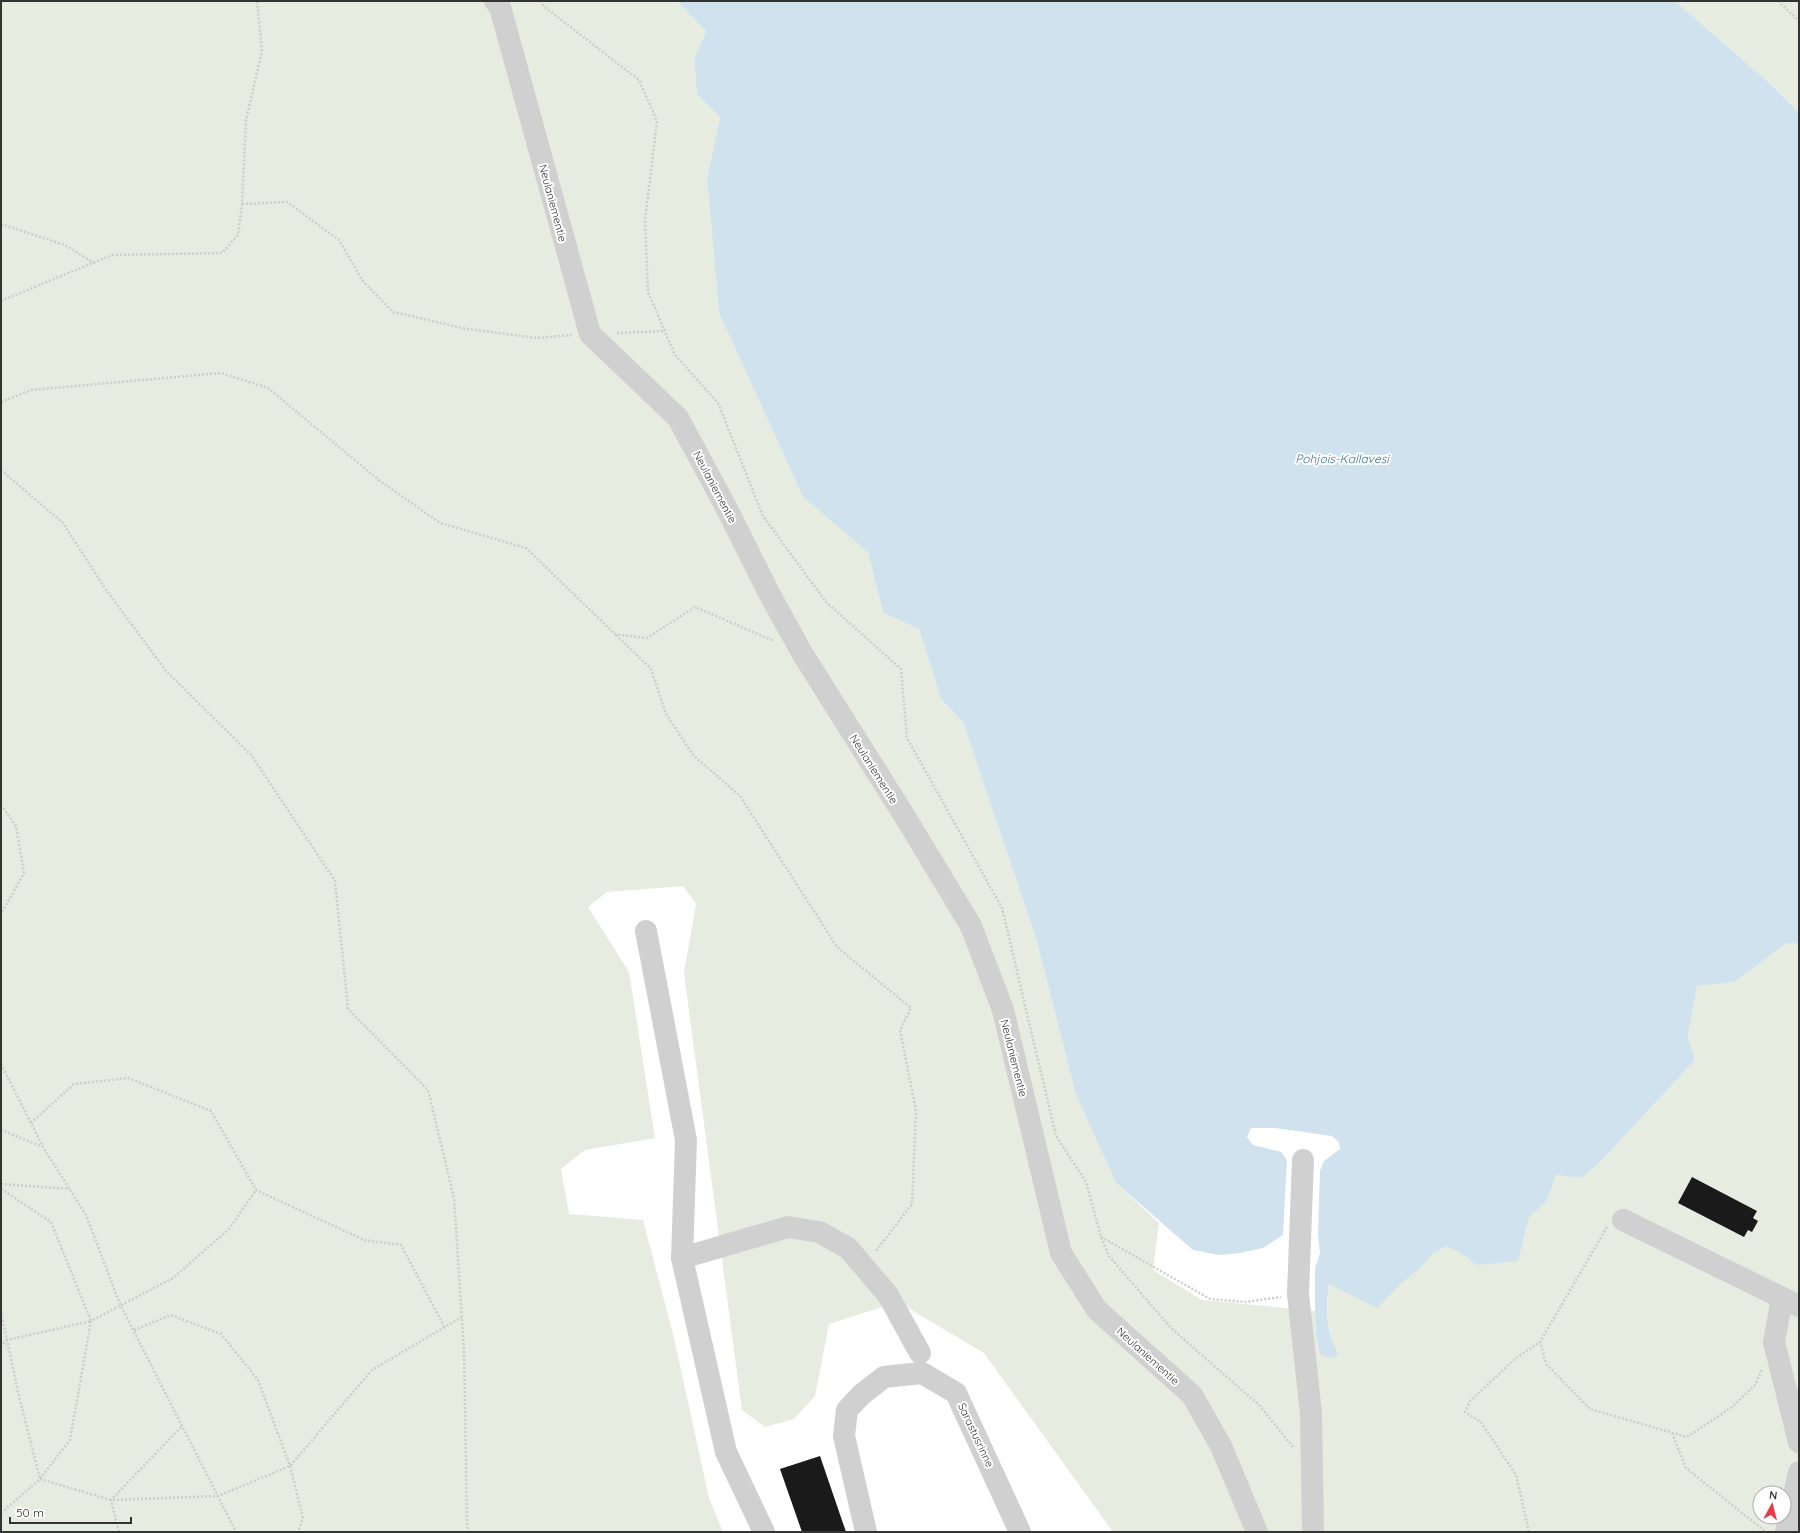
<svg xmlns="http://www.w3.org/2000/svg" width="1800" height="1533" viewBox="0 0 1800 1533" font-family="Quicksand,sans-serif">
	<rect width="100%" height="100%" fill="#fff"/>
	<g fill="#e6ecdf" fill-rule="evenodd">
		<path d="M 1,1 L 677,1 L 706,31 L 694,60 L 697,94 L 720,117 L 707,178 L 719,313 L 803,497 L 868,551 L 883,613 L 919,629 L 941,699 L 963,722 L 1037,942 L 1076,1095 L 1116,1183 L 1159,1223 L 1153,1270 L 1202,1300 L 1315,1311 L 1316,1334 L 1338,1353 C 1324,1332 1327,1308 1329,1284 L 1547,1201 L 1556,1175 L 1582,1178 L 1602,1160 L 1695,1060 L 1688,1035 L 1697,985 L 1734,982 L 1787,943 L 1799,944 L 1799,1532 L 1113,1532 L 984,1353 L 898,1302 L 829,1324 L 815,1396 L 794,1419 L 765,1427 L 742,1410 L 684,973 L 696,904 L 683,886 L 607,892 L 588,907 L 629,972 L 655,1138 L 585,1150 L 561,1169 L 569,1214 L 643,1220 L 674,1338 L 709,1498 L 723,1532 L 1,1532 ZM 1760,1493 L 1784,1493 L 1784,1517 L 1760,1517 Z"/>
		<path d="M 1675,1 L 1799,1 L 1799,112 L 1767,81 Z"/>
	</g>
	<path fill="#cfe2ee" d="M 677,1 L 1675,1 L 1767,81 L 1799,112 L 1799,944 L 1787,943 L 1734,982 L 1697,986 L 1688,1035 L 1695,1060 L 1602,1160 L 1582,1178 L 1556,1175 L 1547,1201 L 1529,1217 L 1518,1261 L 1477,1265 L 1461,1253 L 1446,1246 L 1433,1253 L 1419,1269 L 1400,1284 L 1377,1308 L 1329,1284 C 1326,1308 1325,1332 1338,1353 L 1335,1357 L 1327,1358 L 1320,1354 L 1316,1334 L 1315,1311 L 1315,1268 L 1320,1253 L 1318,1235 L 1320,1171 L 1324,1161 L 1340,1149 L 1339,1142 L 1332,1136 L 1275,1128 L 1251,1128 L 1247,1137 L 1253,1145 L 1281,1152 L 1287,1160 L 1283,1235 L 1263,1248 L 1240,1253 L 1219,1255 L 1193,1250 L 1116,1183 L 1076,1095 L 1037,942 L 963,722 L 941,699 L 919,629 L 883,613 L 868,552 L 803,497 L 719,313 L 707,178 L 720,117 L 697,94 L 694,60 L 706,31 Z"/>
	<g fill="#1a1a1a">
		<path d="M 1692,1177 L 1757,1211 L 1753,1218 L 1758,1221 L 1752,1232 L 1748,1230 L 1744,1237 L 1678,1203 Z"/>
		<path d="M 820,1456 L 846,1532 L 802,1532 L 780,1469 Z"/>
	</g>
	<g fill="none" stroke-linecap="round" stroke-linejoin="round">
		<g stroke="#cdcdcd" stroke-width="2.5" stroke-dasharray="2 2" stroke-linecap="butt">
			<path d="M 540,1 L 546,8 L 639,80 L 657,121 L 645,220 L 648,292 L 675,355 L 718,403 L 763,516 L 826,602 L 901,669 L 907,738 L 1002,908 L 1056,1136 L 1086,1182 L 1101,1237 L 1109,1256 L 1171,1328 L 1259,1405 L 1293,1447"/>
			<path d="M 1778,1 L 1799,21"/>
			<path d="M 242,204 L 287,202 L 339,240 L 362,280 L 393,312 L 467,329 L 537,338 L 572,335"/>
			<path d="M 1,224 L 65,245 L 94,263"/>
			<path d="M 1,301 L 112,255 L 222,253 L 238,235 L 242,204 L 246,120 L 262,51 L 257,1"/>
			<path d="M 617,333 L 665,331"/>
			<path d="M 1,402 L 31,390 L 221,373 L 268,388 L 380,481 L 440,523 L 526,548 L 615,634 L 647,638 L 695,607 L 774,641"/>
			<path d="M 1,470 L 63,523 L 104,587 L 166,671 L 252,756 L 335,881 L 348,1009 L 428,1090 L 454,1198 L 464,1350 L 467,1526 L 469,1532"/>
			<path d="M 616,635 L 651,669 L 666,714 L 693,755 L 740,796 L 837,947 L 911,1008 L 900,1030 L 916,1111 L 912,1204 L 875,1252"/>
			<path d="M 1,805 L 16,826 L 24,873 L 1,914"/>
			<path d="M 1,1064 L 43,1147"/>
			<path d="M 31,1123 L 74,1084 L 128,1078 L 211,1111 L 256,1190 L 364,1240 L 401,1245 L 445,1328"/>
			<path d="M 1,1130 L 43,1147 L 86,1215 L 120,1304 L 236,1532"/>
			<path d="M 1,1184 L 70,1189"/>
			<path d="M 1,1189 L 51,1222 L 91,1321 L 7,1340 L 1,1346"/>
			<path d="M 1607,1227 L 1540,1342 L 1546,1364 L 1590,1409 L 1687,1437 L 1732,1407 L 1755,1385 L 1762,1370"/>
			<path d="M 1101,1237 L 1210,1299 L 1245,1302 L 1281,1297"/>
			<path d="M 1,1312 L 18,1392 L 40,1479"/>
			<path d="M 134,1330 L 171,1315 L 221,1334 L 258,1380 L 290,1466 L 303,1518 L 298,1532"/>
			<path d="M 1672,1433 L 1686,1468 L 1766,1532"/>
			<path d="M 40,1479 L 111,1500 L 218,1496 L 290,1466 L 372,1370 L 462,1317"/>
			<path d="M 1,1513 L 40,1479 L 70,1440 L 91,1321 L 173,1278 L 229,1229 L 256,1190"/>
			<path d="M 119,1532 L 111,1500 L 182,1426"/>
			<path d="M 1529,1532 L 1516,1475 L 1481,1422 L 1465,1412 L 1470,1401 L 1516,1358 L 1540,1342"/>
		</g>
		<g stroke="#d0d0d0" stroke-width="22">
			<path d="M 495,1 L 500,7 L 590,334 L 678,418 L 727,509 L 770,595 L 802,653 L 907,820 L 971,926 L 1003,1010 L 1061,1253 L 1097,1310 L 1192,1395 L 1221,1446 L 1257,1532"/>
			<path d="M 646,931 L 686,1140 L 682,1258 L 726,1452 L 764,1532"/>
			<path d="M 1303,1160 L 1298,1294 L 1311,1413 L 1313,1532"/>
			<path d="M 1623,1220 L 1799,1306"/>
			<path d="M 682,1258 L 788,1227 L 819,1232 L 848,1248 L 888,1295 L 920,1353"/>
			<path d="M 1782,1298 L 1774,1342 L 1799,1442"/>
			<path d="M 866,1532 L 844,1436 L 847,1410 L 861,1395 L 884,1377 L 922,1373 L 956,1393 L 1020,1532"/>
			<path d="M 1786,1532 L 1799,1472"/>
		</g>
	</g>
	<g text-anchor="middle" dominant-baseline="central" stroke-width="4" stroke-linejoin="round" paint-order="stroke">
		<g font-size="11" fill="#333" stroke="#fff">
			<text transform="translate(553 203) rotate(75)">Neulaniementie</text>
			<text transform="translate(715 487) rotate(62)">Neulaniementie</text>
			<text transform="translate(874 769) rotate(58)">Neulaniementie</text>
			<text transform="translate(1014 1058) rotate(76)">Neulaniementie</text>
			<text transform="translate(1148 1356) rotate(42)">Neulaniementie</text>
			<text transform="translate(976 1435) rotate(65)">Sarastusrinne</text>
		</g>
		<g font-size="12" font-style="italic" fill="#3f7597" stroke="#fff">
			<text x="1342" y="458">Pohjois-Kallavesi</text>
		</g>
	</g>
	<rect width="1800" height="1533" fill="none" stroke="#333333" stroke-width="4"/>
	<g transform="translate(1772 1505) rotate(7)"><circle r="19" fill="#ffffff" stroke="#adadad"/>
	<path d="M0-3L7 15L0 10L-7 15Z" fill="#e63946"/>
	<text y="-6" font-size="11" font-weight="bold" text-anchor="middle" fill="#333333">N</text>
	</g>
	<path d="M10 1517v6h121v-6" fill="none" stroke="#333333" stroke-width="2"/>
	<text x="16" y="1517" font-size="12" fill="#333333" stroke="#ffffff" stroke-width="3" paint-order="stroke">50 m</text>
</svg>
